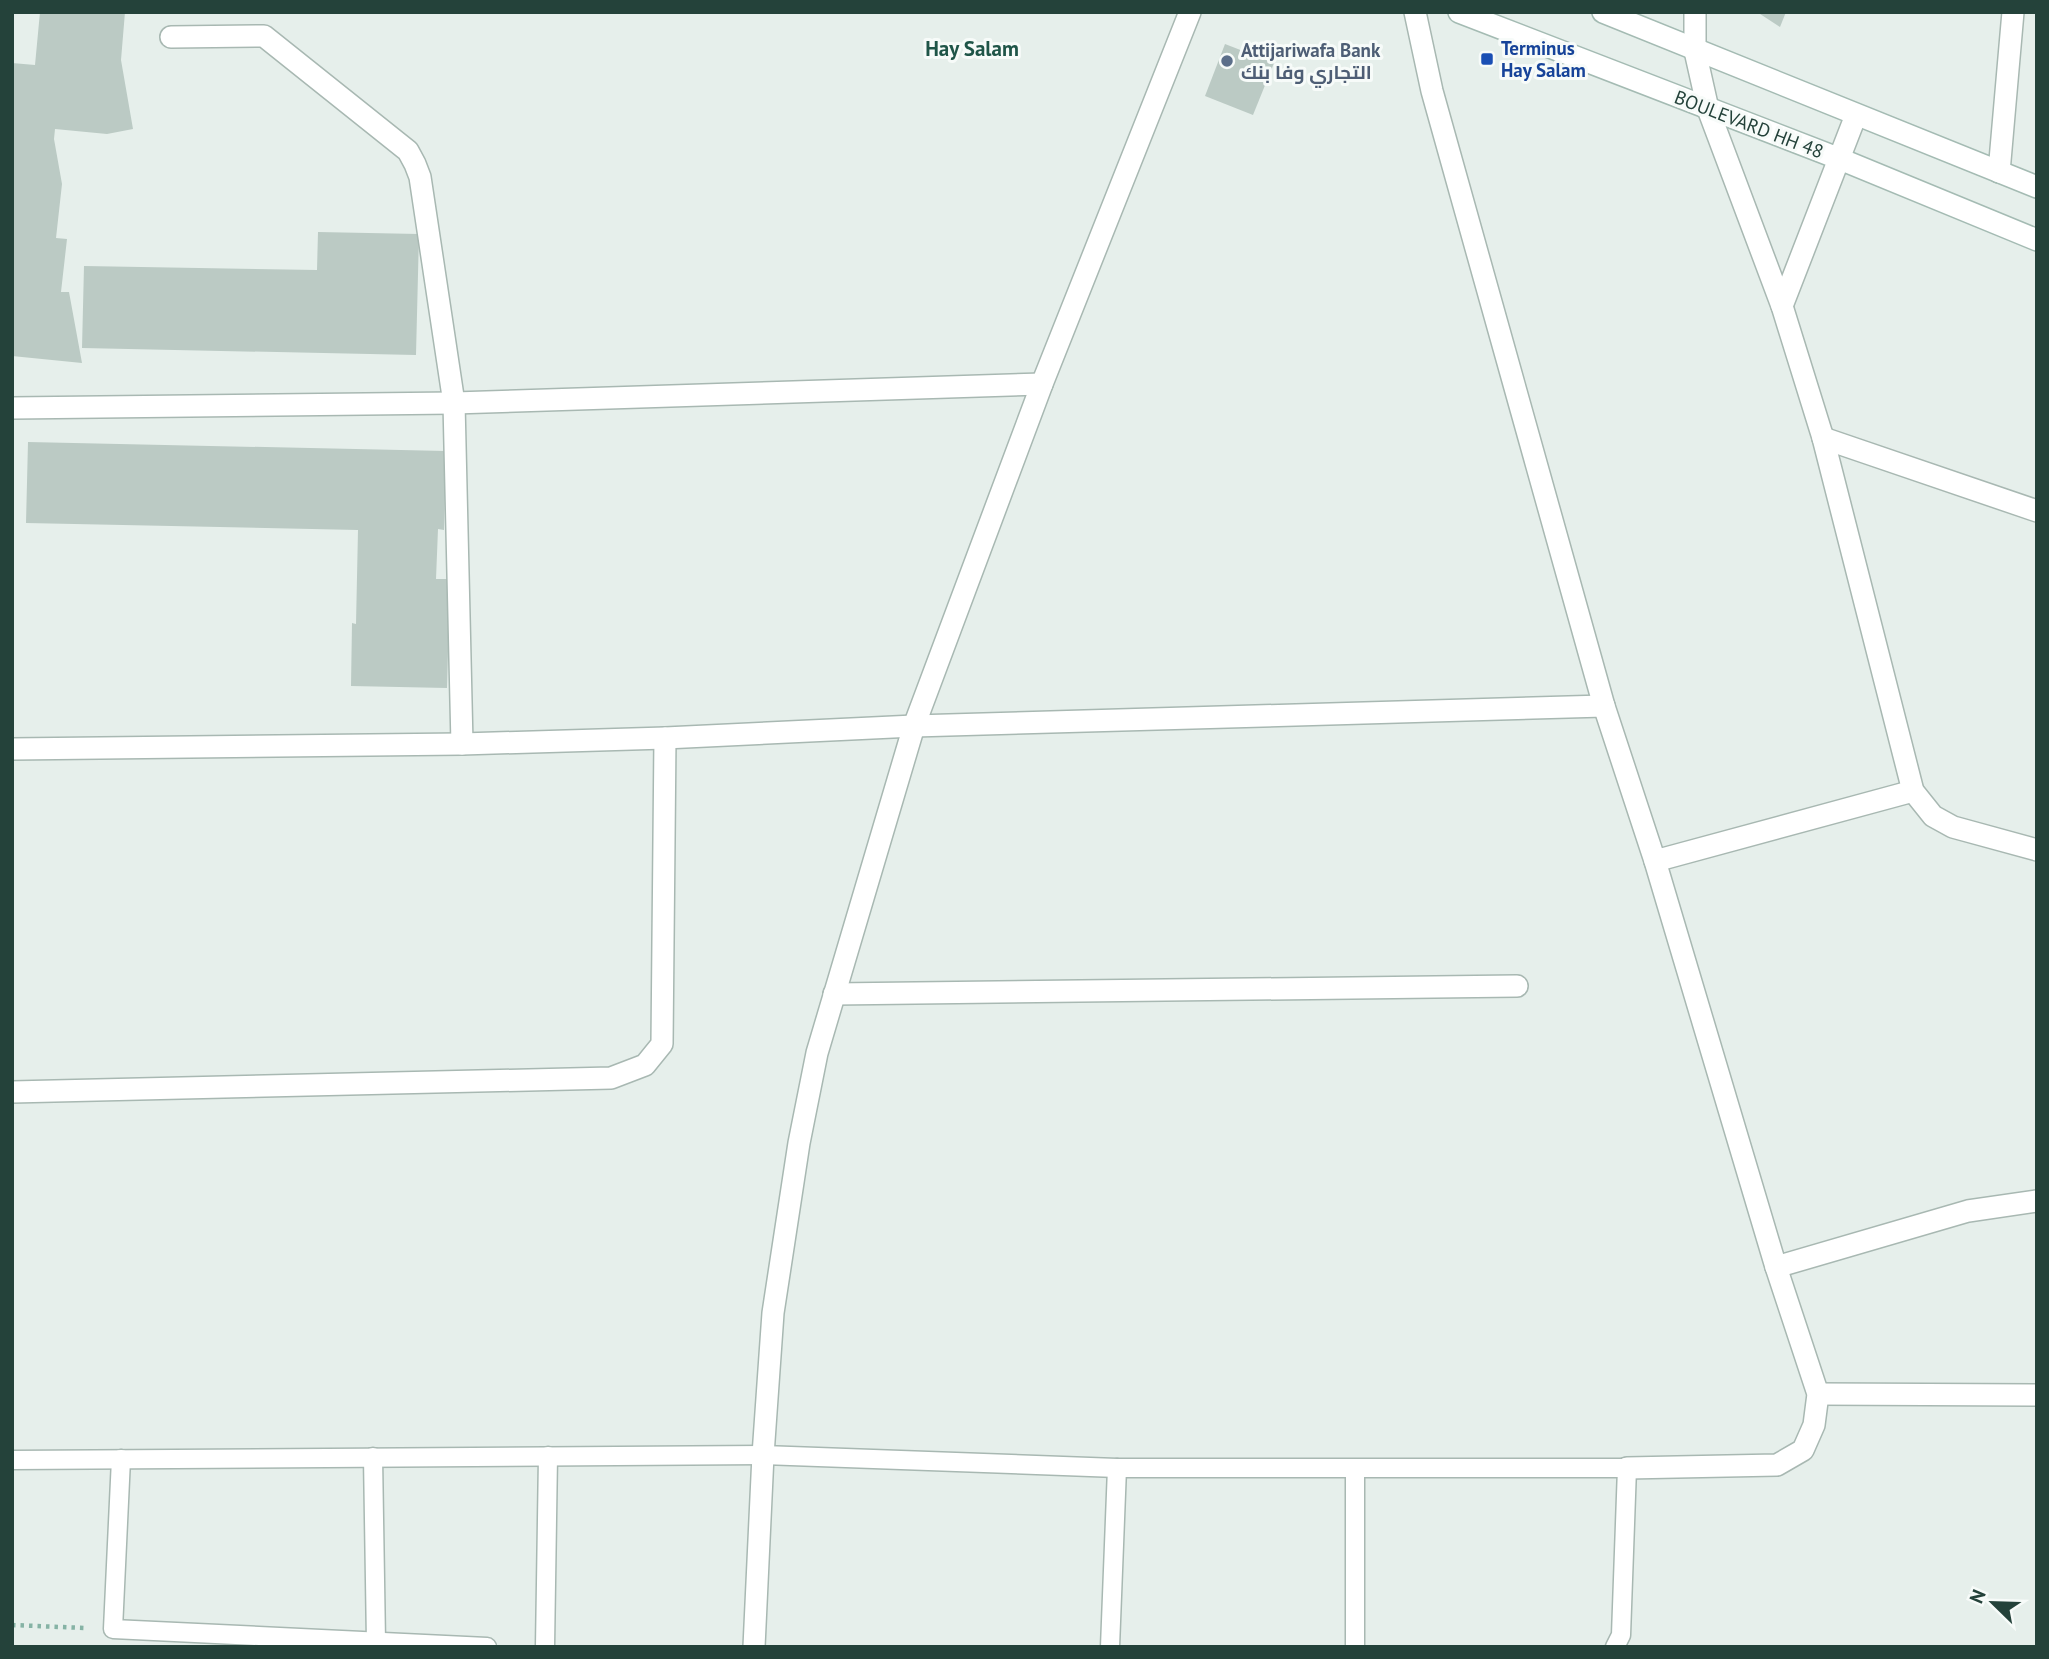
<svg xmlns="http://www.w3.org/2000/svg" width="2049" height="1659" viewBox="0 0 2049 1659" font-family="'PT Sans',Cairo,sans-serif">
	<rect width="100%" height="100%" fill="#e6efeb"/>
	<g fill="#bbcac4">
		<path d="M 40,12 L 125,12 L 121,60 L 133,129 L 107,134 L 55,129 L 54,139 L 62,184 L 56,238 L 67,239 L 61,292 L 69,292 L 82,363 L 12,356 L 12,63 L 35,65 Z"/>
		<path d="M 1757,12 L 1786,12 L 1780,27 Z"/>
		<path d="M 1225,44 L 1274,63 L 1253,115 L 1205,96 Z"/>
		<path d="M 318,232 L 419,234 L 416,355 L 82,348 L 84,266 L 317,270 Z"/>
		<path d="M 28,442 L 446,451 L 444,530 L 438,529 L 436,579 L 450,579 L 447,688 L 351,686 L 352,623 L 356,624 L 358,530 L 26,523 Z"/>
	</g>
	<g fill="none" stroke-linecap="round" stroke-linejoin="round">
		<g stroke="#a8b8b2" stroke-width="21">
			<g id="lane">
				<path d="M 373,1457 L 376,1642"/>
				<path d="M 121,1459 L 113,1629 L 487,1647"/>
				<path d="M 12,1460 L 763,1455 L 1117,1468 L 1627,1468 L 1621,1635 L 1615,1647"/>
				<path d="M 1355,1469 L 1355,1647"/>
				<path d="M 545,1647 L 548,1456"/>
				<path d="M 1110,1647 L 1117,1468"/>
			</g>
		</g>
		<g stroke="#a8b8b2" stroke-width="24">
			<g id="street">
				<path d="M 1415,12 L 1432,91 L 1604,706 L 1655,861 L 1776,1267 L 1818,1394 L 1814,1425 L 1803,1450 L 1777,1465 L 1627,1468"/>
				<path d="M 1695,12 L 1695,51 L 1708,109 L 1782,306 L 1823,438 L 1913,791 L 1933,816 L 1953,827 L 2037,850"/>
				<path d="M 171,37 L 264,36 L 408,151 L 415,164 L 420,177 L 454,403 L 462,744"/>
				<path d="M 1999,172 L 2013,12"/>
				<path d="M 1782,306 L 1856,115"/>
				<path d="M 12,408 L 454,403 L 1042,384"/>
				<path d="M 1823,438 L 2037,511"/>
				<path d="M 12,749 L 462,744 L 665,738 L 914,726 L 1604,706"/>
				<path d="M 1655,861 L 1913,791"/>
				<path d="M 834,994 L 1517,986"/>
				<path d="M 12,1092 L 611,1078 L 645,1065 L 662,1044 L 665,738"/>
				<path d="M 1776,1267 L 1968,1211 L 2037,1201"/>
				<path d="M 1818,1394 L 2037,1395"/>
				<path d="M 754,1647 L 763,1455 L 773,1313 L 799,1143 L 817,1053 L 914,726 L 1042,384 L 1190,12"/>
			</g>
		</g>
		<g stroke="#a4bbb3" stroke-width="24">
			<g id="secondary">
				<path d="M 1459,12 L 1840,159 L 2037,240"/>
				<path d="M 1603,12 L 2037,187"/>
			</g>
		</g>
		<path stroke="#86b3a5" stroke-width="4.5" stroke-dasharray="3.5 5" stroke-linecap="butt" d="M 12,1625 L 85,1628"/>
		<use href="#lane" stroke="#fff" stroke-width="18"/>
		<use href="#street" stroke="#fff" stroke-width="21"/>
		<use href="#secondary" stroke="#fff" stroke-width="21"/>
	</g>
	<rect fill="#1a4fb4" stroke="#f7fbf9" stroke-width="2.5" x="1480" y="52" width="14" height="14" rx="3.5"/>
	<circle fill="#5c6f8a" stroke="#f7fbf9" stroke-width="2.5" cx="1227" cy="61" r="7"/>
	<g text-anchor="middle" dominant-baseline="central" stroke-width="6" stroke-linejoin="round" paint-order="stroke">
		<g font-size="19" font-weight="bold" fill="#164399" stroke="#f7fbf9" text-anchor="start">
			<text x="1501" y="48">Terminus<tspan x="1501" dy="22">Hay Salam</tspan></text>
		</g>
		<g font-size="19" font-weight="bold" fill="#4e5e75" stroke="#f7fbf9" text-anchor="start">
			<text x="1241" y="50">Attijariwafa Bank<tspan x="1241" dy="22">التجاري وفا بنك</tspan></text>
		</g>
		<g font-size="19" fill="#24423a" stroke="#f7fbf9">
			<text transform="translate(1749 124) rotate(21)">BOULEVARD HH 48</text>
		</g>
		<g font-size="21" font-weight="bold" fill="#1f5548" stroke="#f7fbf9">
			<text x="972" y="48">Hay Salam</text>
		</g>
	</g>
	<rect width="2049" height="1659" fill="none" stroke="#24423a" stroke-width="28"/>
	<g transform="translate(1993 1603) rotate(293)" stroke="#f7fbf9" stroke-width="5" paint-order="stroke">
	<path d="M0-5L12 26L0 18L-12 26Z" fill="#24423a"/>
	<text y="-10" font-size="19" font-weight="bold" text-anchor="middle" fill="#24423a">N</text>
	</g>
</svg>
